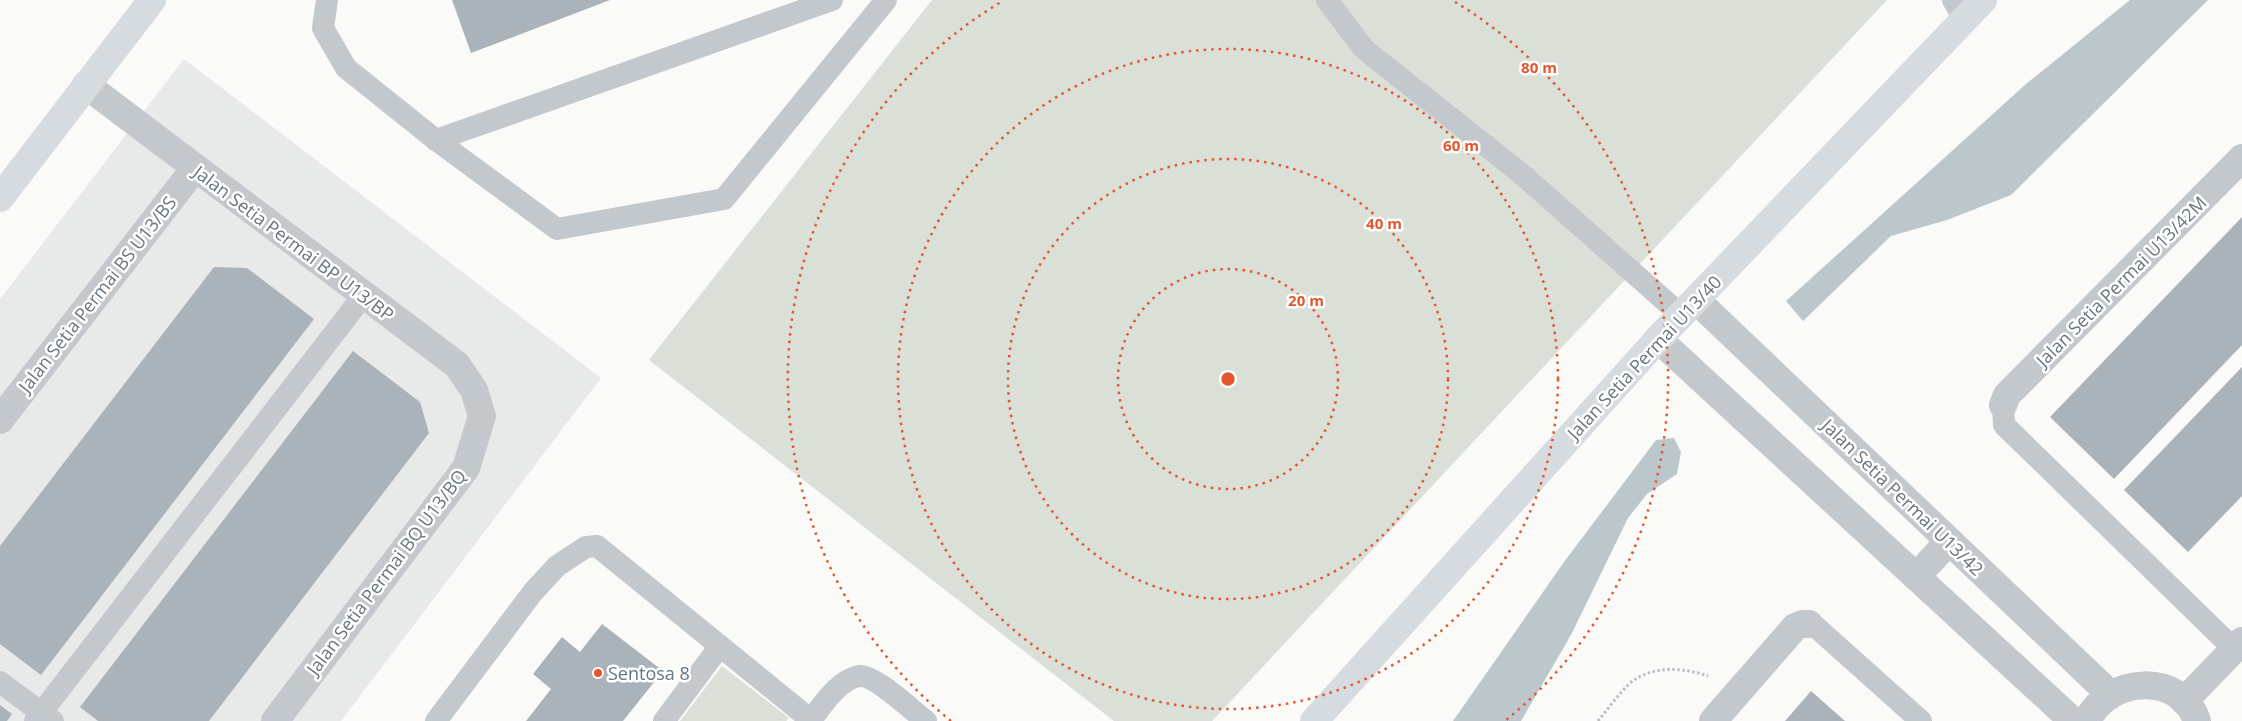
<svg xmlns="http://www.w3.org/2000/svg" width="2242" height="721" viewBox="0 0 2242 721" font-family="'Open Sans',sans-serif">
	<rect width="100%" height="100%" fill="#fafaf8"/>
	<path fill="#e8e9e9" d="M 184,59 L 601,378 L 341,721 L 0,721 L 0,299 Z"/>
	<g fill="#dadfd7">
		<path d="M 932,0 L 1887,0 L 1212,721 L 1114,721 L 649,360 Z"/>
		<path d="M 722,666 L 789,718 L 786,721 L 680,721 Z"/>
	</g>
	<g fill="#bbc7cb">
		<path d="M 2130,0 L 2208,0 L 2011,195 L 1947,220 L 1891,236 L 1803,321 L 1786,301 L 2026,84 Z"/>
		<path d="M 1674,438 L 1681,452 L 1677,474 L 1647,494 L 1628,518 L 1571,635 L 1521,721 L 1453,721 L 1564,562 L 1656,440 Z"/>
	</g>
	<g fill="#aab3b9">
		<path d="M 452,0 L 610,0 L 471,53 Z"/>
		<path d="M 2242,217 L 2242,345 L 2114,479 L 2050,417 Z"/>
		<path d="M 214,267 L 247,268 L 314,319 L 41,675 L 0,644 L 0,546 Z"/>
		<path d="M 353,351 L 420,402 L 429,433 L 209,721 L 98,721 L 80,707 Z"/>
		<path d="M 2242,367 L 2242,496 L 2188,552 L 2124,490 Z"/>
		<path d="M 602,624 L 663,671 L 623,721 L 526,721 L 551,689 L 533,674 L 562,637 L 580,652 Z"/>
		<path d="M 1811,691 L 1845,721 L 1785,721 Z"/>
		<path d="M 0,705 L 12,714 L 7,721 L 0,721 Z"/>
	</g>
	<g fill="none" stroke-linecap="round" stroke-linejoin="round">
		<path stroke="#bbbfc2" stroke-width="3" stroke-dasharray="2.5 2.5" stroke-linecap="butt" d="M 1598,721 C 1608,709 1617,696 1628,685 C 1649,665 1682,667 1708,676"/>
		<g stroke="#c3c8cc" stroke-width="22">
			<path d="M 327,0 L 323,28 L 346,68 L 436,140 L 557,229 L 724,199 L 886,0"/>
			<path d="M 1327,0 L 1364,49 L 1524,176 L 1681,315"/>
			<path d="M 1953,0 L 1965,20"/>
			<path d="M 436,140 L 832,0"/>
			<path d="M 2003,405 L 2004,425 L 2234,649"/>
			<path d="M 1809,624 L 1816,627 L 1921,721"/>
			<path d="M 0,682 L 53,721"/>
			<path d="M 35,721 L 363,296"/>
			<path d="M 436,721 L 533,592 L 557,566 L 586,547 L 597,546 L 811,720"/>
			<path d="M 664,721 L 720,646"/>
			<path d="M 810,721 C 822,706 838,680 859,676 C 874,674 913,711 926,721"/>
		</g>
		<g stroke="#c3c8cc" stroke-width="28">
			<path d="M 86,85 L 457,365 L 474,390 L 482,416 L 466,468 L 275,721"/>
			<path d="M 1696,300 L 2110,694"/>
			<path d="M 1658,339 L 2073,721"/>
			<path d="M 2003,405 L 2007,395 L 2242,158"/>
			<path d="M 0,420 L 195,168"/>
			<path d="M 1916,577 L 1949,541"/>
			<path d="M 2184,701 L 2242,641"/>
			<path d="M 1713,721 L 1795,627 L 1802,624 L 1809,624"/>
			<path d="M 2087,721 C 2108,676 2181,671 2197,721"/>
		</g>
		<g stroke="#d6dbdf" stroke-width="28">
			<path d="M 0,198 L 152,0"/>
			<path d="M 1314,721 L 1658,339 L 1983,0"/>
		</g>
	</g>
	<g fill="none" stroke="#e4572e" stroke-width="2.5" stroke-dasharray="2.5 5">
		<circle cx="1228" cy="379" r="110"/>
		<circle cx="1228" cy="379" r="220"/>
		<circle cx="1228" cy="379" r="330"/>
		<path d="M951 721A440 440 0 0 1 1001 2M1455 2A440 440 0 0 1 1505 721"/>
	</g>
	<circle fill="#e4572e" stroke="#fff" stroke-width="2" cx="598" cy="673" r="5"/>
	<g text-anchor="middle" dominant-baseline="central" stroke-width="5" stroke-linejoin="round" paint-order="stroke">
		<g font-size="18" fill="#657683" stroke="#fff">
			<text transform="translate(294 243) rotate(37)">Jalan Setia Permai BP U13/BP</text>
			<text transform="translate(2121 281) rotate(-45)">Jalan Setia Permai U13/42M</text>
			<text transform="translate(97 294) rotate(-52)">Jalan Setia Permai BS U13/BS</text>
			<text transform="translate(1644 357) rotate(-47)">Jalan Setia Permai U13/40</text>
			<text transform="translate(1903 497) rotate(44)">Jalan Setia Permai U13/42</text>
			<text transform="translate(386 572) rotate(-53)">Jalan Setia Permai BQ U13/BQ</text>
		</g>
		<g font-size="18" fill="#657683" stroke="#fff" text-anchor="start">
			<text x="608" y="673">Sentosa 8</text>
		</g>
	</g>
	<circle cx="1228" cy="379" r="8" fill="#e4572e" stroke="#fff" stroke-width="2.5"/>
	<g font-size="15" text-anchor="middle" font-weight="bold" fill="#e4572e" stroke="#fff" stroke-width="5" stroke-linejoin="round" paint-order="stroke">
		<text x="1539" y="73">80 m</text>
		<text x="1461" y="151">60 m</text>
		<text x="1384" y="229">40 m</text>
		<text x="1306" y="306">20 m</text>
	</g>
</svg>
